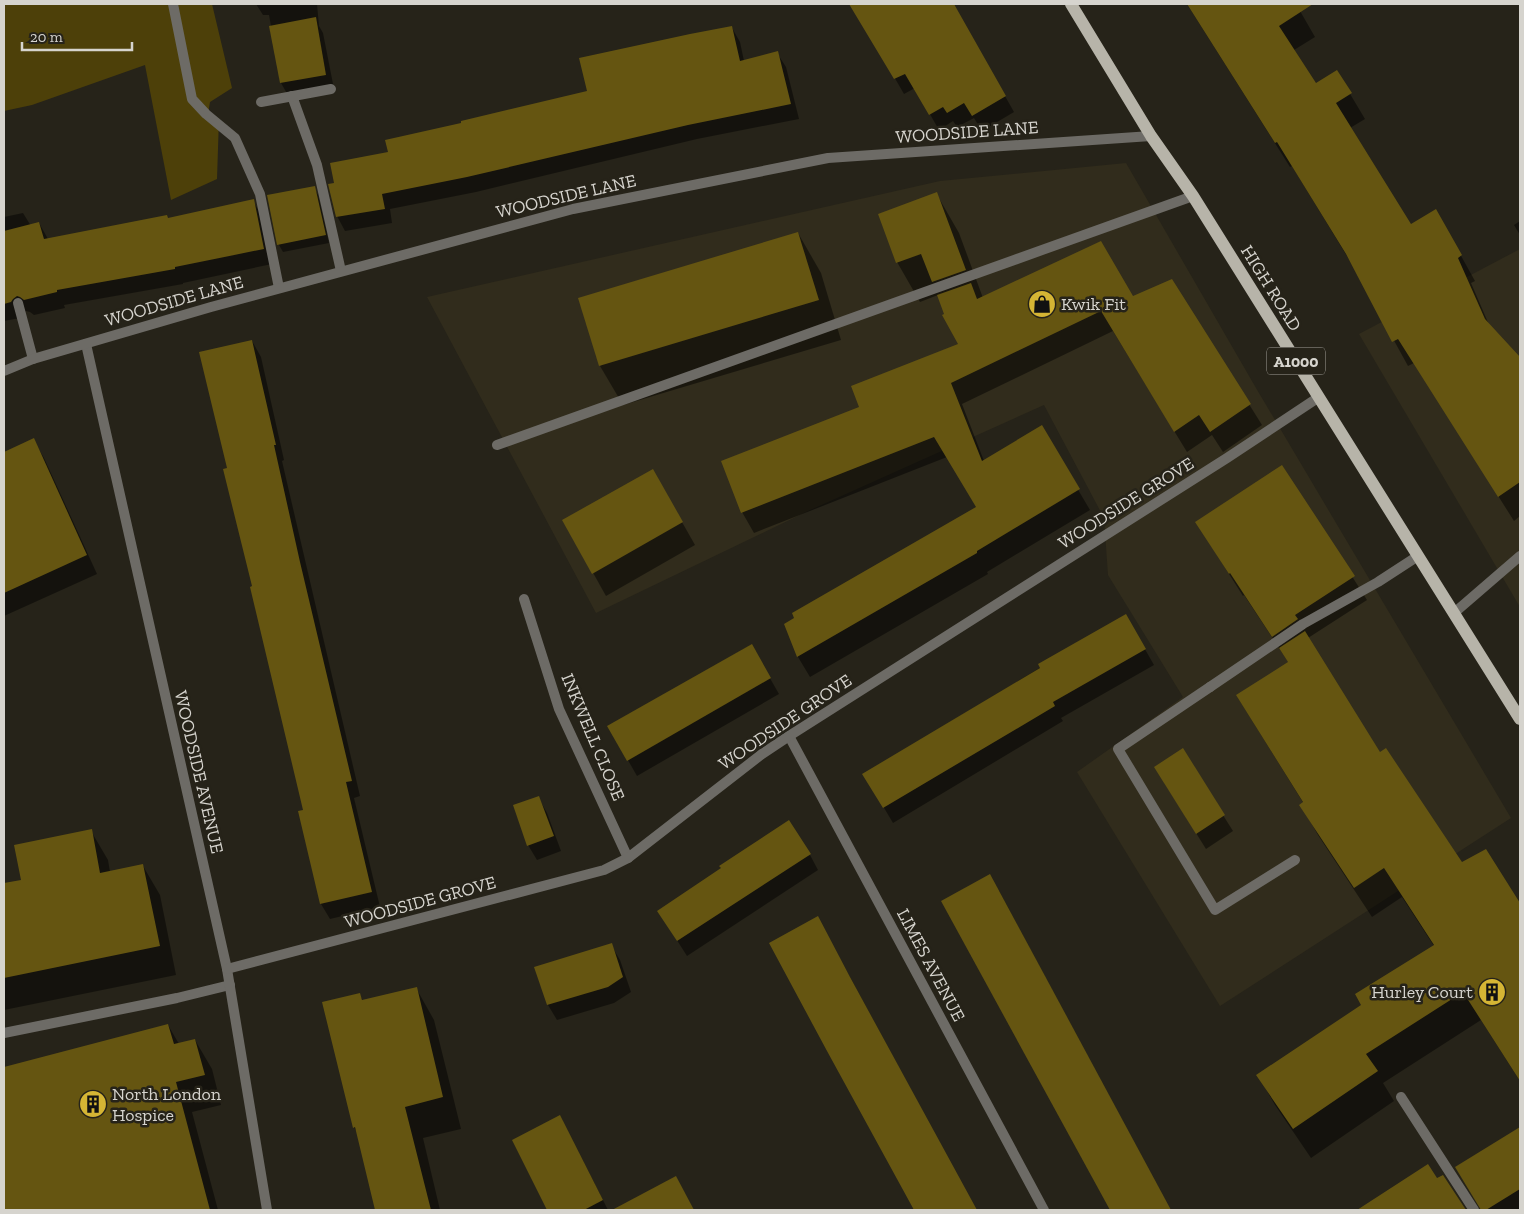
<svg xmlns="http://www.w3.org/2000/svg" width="1524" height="1214" viewBox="0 0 1524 1214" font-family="'Zilla Slab',serif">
	<rect width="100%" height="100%" fill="#262319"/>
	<g fill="#312c1c">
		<path d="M 1126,163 L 1256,388 L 1511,818 L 1220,1006 L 1077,772 L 1183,697 L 1108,575 L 1104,518 L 1044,405 L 808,511 L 596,613 L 427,297 L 940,181 Z"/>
		<path d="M 1520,249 L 1520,607 L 1359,334 Z"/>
	</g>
	<path fill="#4d4009" d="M 4,4 L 212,4 L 232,88 L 210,102 L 207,120 L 219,118 L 217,179 L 171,200 L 145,65 L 32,105 L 4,111 Z"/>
	<g fill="#0007">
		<path d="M 256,4 L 317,4 L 319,26 L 323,33 L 334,89 L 289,97 L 281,83 L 269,15 L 263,15 Z"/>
		<path d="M 852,4 L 953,4 L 1014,112 L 982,131 L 974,118 L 957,127 L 953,121 L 939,130 L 915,88 L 904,94 Z"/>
		<path d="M 1187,4 L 1296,4 L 1315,37 L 1294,50 L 1316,85 L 1337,72 L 1365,119 L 1350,128 L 1410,225 L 1450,236 L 1475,281 L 1471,283 L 1490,327 L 1520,359 L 1520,516 L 1514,521 L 1414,363 L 1408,366 L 1353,266 L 1292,166 L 1290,167 Z"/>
		<path d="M 732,28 L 740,42 L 744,61 L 777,53 L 786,67 L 799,119 L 697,139 L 476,192 L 390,209 L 392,223 L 345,231 L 337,216 L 335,184 L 389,153 L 462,124 L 588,92 Z"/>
		<path d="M 314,188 L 318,195 L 329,243 L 283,252 L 279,245 Z"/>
		<path d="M 936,193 L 959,233 L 983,298 L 1133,298 L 1172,281 L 1262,425 L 1223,452 L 1212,435 L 1187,452 L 1113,331 L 962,404 L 984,461 L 1041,427 L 1090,510 L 987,572 L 988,574 L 810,677 L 798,657 L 786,624 L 977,508 L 947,457 L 754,533 L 742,512 L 860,408 L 960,345 L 938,295 L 920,302 L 897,262 Z"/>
		<path d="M 253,201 L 262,216 L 272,264 L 183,283 L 183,284 L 64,305 L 65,308 L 34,315 L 30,312 L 26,311 L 21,314 L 20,318 L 4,321 L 4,217 L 23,213 L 31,226 L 39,223 L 48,239 L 168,220 Z"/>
		<path d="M 1520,221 L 1520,235 L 1514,225 Z"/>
		<path d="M 798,233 L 821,273 L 841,340 L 623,405 L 600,366 Z"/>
		<path d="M 252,341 L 261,357 L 284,460 L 282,461 L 360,796 L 354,798 L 380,907 L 330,919 L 321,904 L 299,812 L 304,811 L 253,587 L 229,469 Z"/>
		<path d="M 33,440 L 44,458 L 97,574 L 4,616 L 4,454 Z"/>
		<path d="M 1282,466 L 1367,600 L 1308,638 L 1380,753 L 1462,864 L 1485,851 L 1520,905 L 1520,1081 L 1481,1020 L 1383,1083 L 1394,1101 L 1311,1158 L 1275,1105 L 1258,1075 L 1363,1005 L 1434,946 L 1402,897 L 1372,917 L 1318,835 L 1301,805 L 1304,804 L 1237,696 L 1289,663 L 1244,595 L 1243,596 L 1196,522 Z"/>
		<path d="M 653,471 L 695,545 L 606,596 L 564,521 Z"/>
		<path d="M 1126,616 L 1154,665 L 1061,718 L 1063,721 L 893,823 L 864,774 Z"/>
		<path d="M 751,645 L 779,694 L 637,776 L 609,727 Z"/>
		<path d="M 1182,750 L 1233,831 L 1206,849 L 1164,782 Z"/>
		<path d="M 538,797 L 547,813 L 561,851 L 537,860 L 528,845 Z"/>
		<path d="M 91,831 L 108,860 L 110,872 L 143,866 L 160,895 L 176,975 L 4,1010 L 4,885 L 22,881 Z"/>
		<path d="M 810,855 L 818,870 L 687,956 L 659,912 Z"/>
		<path d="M 999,891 L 1170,1210 L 1111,1210 L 942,901 Z"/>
		<path d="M 826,933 L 976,1210 L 915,1210 L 771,944 Z"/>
		<path d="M 611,945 L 620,960 L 631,992 L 614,1003 L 557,1020 L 548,1005 L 536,968 Z"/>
		<path d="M 416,988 L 434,1020 L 461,1129 L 423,1138 L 440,1210 L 376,1210 L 359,1136 L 354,1127 L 359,994 L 363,1001 Z"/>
		<path d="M 168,1025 L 179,1044 L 195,1040 L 212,1069 L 221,1105 L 192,1112 L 218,1210 L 4,1210 L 4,1068 Z"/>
		<path d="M 1520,1129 L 1520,1210 L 1482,1210 L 1456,1168 Z"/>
		<path d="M 568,1132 L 608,1210 L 549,1210 L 513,1140 Z"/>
		<path d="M 1427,1166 L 1436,1180 L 1443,1176 L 1465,1210 L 1360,1210 Z"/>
		<path d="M 682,1189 L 693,1210 L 634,1210 L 630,1202 Z"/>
	</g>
	<g fill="#655511">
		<path d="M 849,4 L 954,4 L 1006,96 L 972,116 L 964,103 L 947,113 L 943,107 L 929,115 L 905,74 L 894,79 Z"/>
		<path d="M 1187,4 L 1313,4 L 1279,26 L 1316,83 L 1337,70 L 1352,93 L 1336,103 L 1411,224 L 1436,209 L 1462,255 L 1458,258 L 1485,319 L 1520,357 L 1520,482 L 1498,497 L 1398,339 L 1392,342 L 1346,254 L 1277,142 L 1275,143 Z"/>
		<path d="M 316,17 L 326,75 L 280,83 L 269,26 Z"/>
		<path d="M 732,26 L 740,61 L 778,51 L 791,104 L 688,125 L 467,177 L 382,194 L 385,209 L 336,217 L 328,184 L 334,183 L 330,163 L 388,152 L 385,140 L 461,123 L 461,121 L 587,91 L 579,58 L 690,34 Z"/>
		<path d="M 315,186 L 326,235 L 277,245 L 267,195 Z"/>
		<path d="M 937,192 L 966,270 L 932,282 L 921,254 L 896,263 L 878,214 Z"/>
		<path d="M 254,199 L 264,249 L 175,267 L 175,269 L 57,290 L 57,292 L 24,300 L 20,297 L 17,296 L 13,299 L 11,302 L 4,304 L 4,231 L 39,222 L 44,239 L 167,215 L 168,218 Z"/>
		<path d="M 798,232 L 819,300 L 599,366 L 578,298 Z"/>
		<path d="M 1101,241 L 1133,296 L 1172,279 L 1251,404 L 1210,432 L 1199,415 L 1174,432 L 1101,311 L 951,383 L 982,461 L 1042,425 L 1080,489 L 977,551 L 977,553 L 797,657 L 784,624 L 794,618 L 792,613 L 976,507 L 934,437 L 741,513 L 721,461 L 859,407 L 851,386 L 958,344 L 942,315 L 944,314 L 937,295 L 971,283 L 977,299 Z"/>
		<path d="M 252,340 L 276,445 L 274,445 L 300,562 L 352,781 L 346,782 L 372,892 L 320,904 L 298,811 L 303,810 L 250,587 L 252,586 L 223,469 L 227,468 L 199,352 Z"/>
		<path d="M 34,438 L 87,555 L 4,593 L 4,452 Z"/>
		<path d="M 1282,465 L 1355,576 L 1295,615 L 1298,619 L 1272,637 L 1230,573 L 1229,574 L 1195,522 Z"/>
		<path d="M 653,469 L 683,522 L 592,574 L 562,520 Z"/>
		<path d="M 1126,614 L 1146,649 L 1053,702 L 1055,706 L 883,808 L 862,774 L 1040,668 L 1038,664 Z"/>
		<path d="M 1305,631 L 1380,752 L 1386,748 L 1462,862 L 1486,849 L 1520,903 L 1520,1081 L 1463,992 L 1366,1054 L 1378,1071 L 1293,1129 L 1256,1075 L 1361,1005 L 1355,994 L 1434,945 L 1384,868 L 1354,888 L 1299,805 L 1303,802 L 1236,695 L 1288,662 L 1279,648 Z"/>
		<path d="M 752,644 L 771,678 L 627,761 L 607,726 Z"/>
		<path d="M 1183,748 L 1225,815 L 1196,834 L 1154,767 Z"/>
		<path d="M 539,796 L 554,836 L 527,846 L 513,805 Z"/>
		<path d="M 789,820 L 811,854 L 677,941 L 657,911 L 721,868 L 719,866 Z"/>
		<path d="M 92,829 L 100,873 L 143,864 L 160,946 L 4,978 L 4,883 L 21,880 L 14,845 Z"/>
		<path d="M 990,874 L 1045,976 L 1171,1210 L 1110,1210 L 941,901 Z"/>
		<path d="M 818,916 L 850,977 L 977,1210 L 914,1210 L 827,1051 L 769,943 Z"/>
		<path d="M 612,943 L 623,977 L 608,987 L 547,1005 L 534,967 Z"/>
		<path d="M 417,987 L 443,1097 L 405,1107 L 431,1210 L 375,1210 L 355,1127 L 353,1128 L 322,1002 L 360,993 L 362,1000 Z"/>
		<path d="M 168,1024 L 174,1044 L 195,1039 L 205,1075 L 176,1082 L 210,1210 L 4,1210 L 4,1067 Z"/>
		<path d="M 560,1115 L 603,1200 L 584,1210 L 547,1210 L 512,1140 Z"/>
		<path d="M 1520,1127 L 1520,1189 L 1486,1210 L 1481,1210 L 1455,1167 Z"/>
		<path d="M 1428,1164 L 1437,1178 L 1443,1175 L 1466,1210 L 1357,1210 Z"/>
		<path d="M 676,1176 L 694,1210 L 612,1210 Z"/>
	</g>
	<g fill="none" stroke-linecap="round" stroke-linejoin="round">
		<g stroke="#6d6b66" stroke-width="10">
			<path d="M 173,4 L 192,99 L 206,114 L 235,138 L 260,194 L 279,288"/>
			<path d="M 292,96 L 317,165 L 341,271"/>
			<path d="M 261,102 L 331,89"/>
			<path d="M 18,303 L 33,359"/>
			<path d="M 497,445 L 1193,196"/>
			<path d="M 1210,687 L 1118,749 L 1215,910 L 1295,860"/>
			<path d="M 4,1033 L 177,998 L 230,985"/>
			<path d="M 1401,1097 L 1474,1210"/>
		</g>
		<g stroke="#6d6b66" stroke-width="10">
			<path d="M 86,344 L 227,969 L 267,1210"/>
			<path d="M 4,371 L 33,359 L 211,307 L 573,209 L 828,158 L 1151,136"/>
			<path d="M 524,599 L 559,709 L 628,858"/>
			<path d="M 1454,613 L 1520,556"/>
			<path d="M 1210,687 L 1303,624 L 1378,582 L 1418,556"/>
			<path d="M 789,736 L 1044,1210"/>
			<path d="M 227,969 L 604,870 L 628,858 L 762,754 L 789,736 L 1227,458 L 1319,397"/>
		</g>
		<path stroke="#b7b4a9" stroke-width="12" d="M 1071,4 L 1151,136 L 1193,196 L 1520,719"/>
	</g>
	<defs>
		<g id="shop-disc" transform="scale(1.4375)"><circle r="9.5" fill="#d5b534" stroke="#262319"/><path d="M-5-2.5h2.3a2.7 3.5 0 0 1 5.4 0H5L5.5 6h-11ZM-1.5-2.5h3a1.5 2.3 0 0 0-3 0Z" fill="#111"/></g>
		<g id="building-disc" transform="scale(1.4375)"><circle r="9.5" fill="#d5b534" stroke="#262319"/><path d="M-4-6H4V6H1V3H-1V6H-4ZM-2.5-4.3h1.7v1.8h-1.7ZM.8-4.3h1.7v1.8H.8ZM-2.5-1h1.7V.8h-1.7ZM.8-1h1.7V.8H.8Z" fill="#111"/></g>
	</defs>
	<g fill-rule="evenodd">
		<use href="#shop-disc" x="1042" y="304"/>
		<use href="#building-disc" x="1492" y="992"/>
		<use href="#building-disc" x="93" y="1104"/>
	</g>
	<g text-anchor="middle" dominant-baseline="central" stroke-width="5" stroke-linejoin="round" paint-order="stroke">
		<rect fill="#262319" stroke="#a19f98" stroke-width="1" x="1267" y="347.5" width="58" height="27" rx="4"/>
		<g font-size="16" font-weight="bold" fill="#d6d4ce">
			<text x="1296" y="361">A1000</text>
		</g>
		<g font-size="18" fill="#d6d4ce" stroke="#262319">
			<text transform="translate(967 132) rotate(-4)">WOODSIDE LANE</text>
			<text transform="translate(566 196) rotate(-13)">WOODSIDE LANE</text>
			<text transform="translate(1271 288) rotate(58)">HIGH ROAD</text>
			<text transform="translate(174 301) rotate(-16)">WOODSIDE LANE</text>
			<text transform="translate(1126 503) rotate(-32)">WOODSIDE GROVE</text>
			<text transform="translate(785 722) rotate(-34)">WOODSIDE GROVE</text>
			<text transform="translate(593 737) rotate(67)">INKWELL CLOSE</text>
			<text transform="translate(199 772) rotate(77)">WOODSIDE AVENUE</text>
			<text transform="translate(420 902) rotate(-15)">WOODSIDE GROVE</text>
			<text transform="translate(931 965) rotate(62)">LIMES AVENUE</text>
		</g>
		<g font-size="18" fill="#d6d4ce" stroke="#262319" text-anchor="start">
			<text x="1061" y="304">Kwik Fit</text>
			<text x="1473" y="992" text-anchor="end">Hurley Court</text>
			<text x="112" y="1094">North London<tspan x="112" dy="21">Hospice</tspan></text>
		</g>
	</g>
	<rect width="1524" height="1214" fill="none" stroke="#d6d4ce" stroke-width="10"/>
	<path d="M22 42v8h110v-8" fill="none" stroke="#d6d4ce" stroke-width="2.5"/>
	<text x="30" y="42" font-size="15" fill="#d6d4ce" stroke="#262319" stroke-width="4" paint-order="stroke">20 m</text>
</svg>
